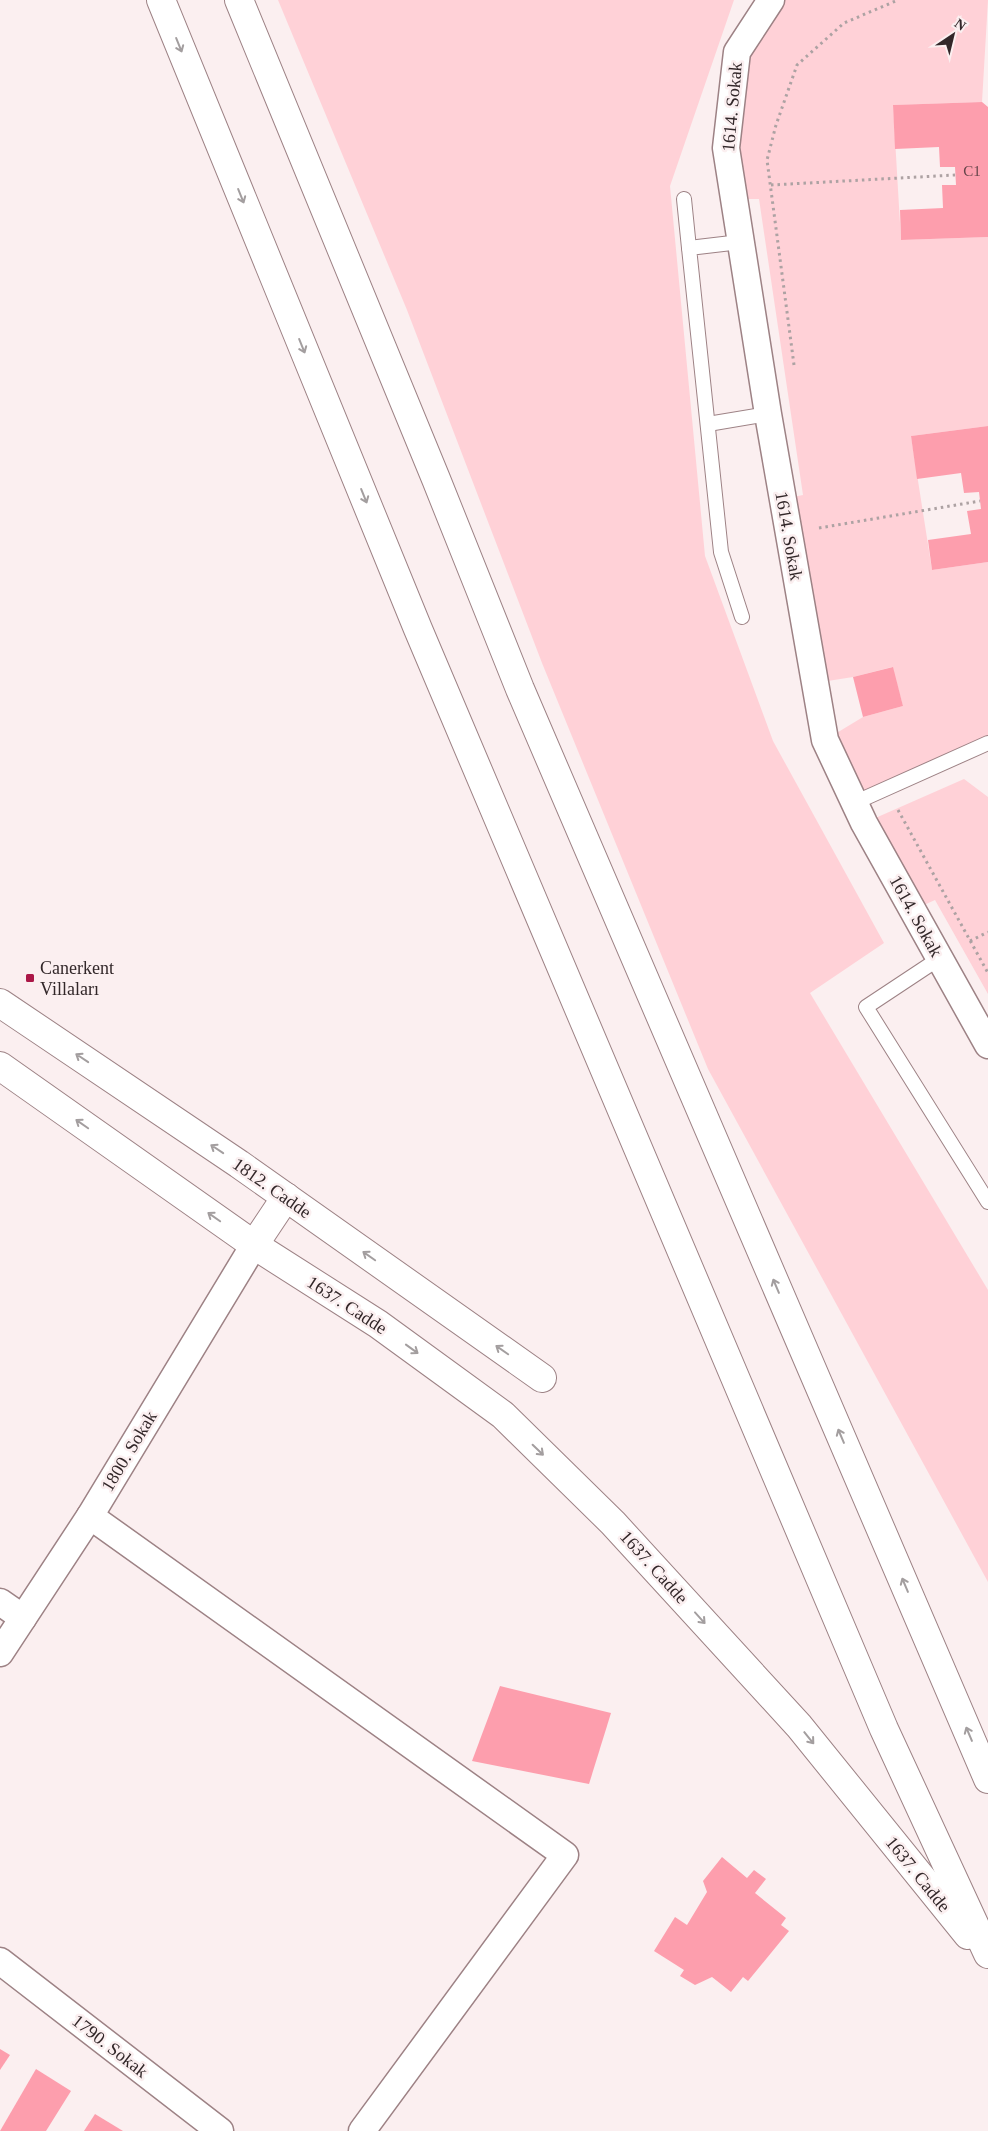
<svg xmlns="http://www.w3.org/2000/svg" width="988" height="2131" viewBox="0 0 988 2131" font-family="Georgia,serif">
	<rect width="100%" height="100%" fill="#fbeff0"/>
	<g fill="#ffd1d7">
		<path d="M 278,0 L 734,0 L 670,186 L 705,556 L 773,741 L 884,943 L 810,993 L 988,1290 L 988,1582 L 708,1069 L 542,663 L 407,310 Z"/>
		<path d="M 771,0 L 988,0 L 982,102 L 893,105 L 901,240 L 988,237 L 988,426 L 911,436 L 932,570 L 988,562 L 988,743 L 854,803 L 825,740 L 863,717 L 903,706 L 892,667 L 853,677 L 815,683 L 783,499 L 803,495 L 759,199 L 733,199 L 737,52 Z"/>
		<path d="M 964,779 L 988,797 L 988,994 L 935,900 L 913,910 L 864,823 Z"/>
	</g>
	<g fill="#fd9ead">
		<path d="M 982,102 L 988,107 L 988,237 L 901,240 L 900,210 L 943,208 L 942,185 L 956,185 L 955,167 L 940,167 L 939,147 L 895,149 L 893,105 Z"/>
		<path d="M 988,426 L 988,562 L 932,570 L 928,540 L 971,534 L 967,511 L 981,509 L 979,492 L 964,493 L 961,473 L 917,479 L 911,436 Z"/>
		<path d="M 893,667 L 903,706 L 863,717 L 853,677 Z"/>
		<path d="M 500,1686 L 611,1713 L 589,1784 L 472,1761 Z"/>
		<path d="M 722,1857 L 747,1878 L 754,1870 L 766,1879 L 755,1893 L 786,1918 L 781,1925 L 789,1931 L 748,1981 L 743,1977 L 731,1992 L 712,1977 L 695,1985 L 680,1976 L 684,1970 L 654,1951 L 675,1917 L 687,1925 L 707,1892 L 703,1881 Z"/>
		<path d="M 0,2049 L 10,2055 L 0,2070 Z"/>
		<path d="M 36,2069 L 71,2091 L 46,2131 L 0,2131 Z"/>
		<path d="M 95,2114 L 123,2131 L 84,2131 Z"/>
	</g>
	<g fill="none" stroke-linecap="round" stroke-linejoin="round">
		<g stroke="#9d8285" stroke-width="16">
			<g id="lane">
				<path d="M 684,199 L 689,248"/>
				<path d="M 740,242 L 689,248 L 721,552 L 742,617"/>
				<path d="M 708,424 L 768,414"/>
				<path d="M 854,803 L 988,743"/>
				<path d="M 940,958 L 866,1007 L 988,1202"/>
			</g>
		</g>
		<g stroke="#9d8285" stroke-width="29">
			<g id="street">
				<path d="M 771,0 L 737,52 L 726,148 L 768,414 L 825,740 L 864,823 L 988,1045"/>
				<path d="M 90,1516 L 565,1855 L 362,2131"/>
				<path d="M 0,1602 L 23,1618"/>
				<path d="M 0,1653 L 90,1516 L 254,1245"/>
				<path d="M 0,1961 L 220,2131"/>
			</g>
		</g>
		<g stroke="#9d8285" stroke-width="30">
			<g id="secondary">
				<path d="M 161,0 L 418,629 L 884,1729 L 988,1954"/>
				<path d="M 239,0 L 436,479 L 520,689 L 988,1779"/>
				<path d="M 0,1003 L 239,1164 L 542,1378"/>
				<path d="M 0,1066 L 254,1245 L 378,1324 L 503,1415 L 613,1523 L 799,1726 L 968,1935"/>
				<path d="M 254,1245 L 286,1197"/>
			</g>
		</g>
		<g stroke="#ada2a3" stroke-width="3" stroke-dasharray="2.5 4" stroke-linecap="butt">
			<path d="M 771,185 L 955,175"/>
			<path d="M 794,365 L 767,160 L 776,125 L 797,65 L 844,23 L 898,0"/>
			<path d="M 819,528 L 980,501"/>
			<path d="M 898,810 L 988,973"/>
			<path d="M 970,941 L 988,932"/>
		</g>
		<use href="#lane" stroke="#fff" stroke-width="14"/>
		<use href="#street" stroke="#fff" stroke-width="26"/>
		<use href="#secondary" stroke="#fff" stroke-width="28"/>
	</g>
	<defs><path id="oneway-shaft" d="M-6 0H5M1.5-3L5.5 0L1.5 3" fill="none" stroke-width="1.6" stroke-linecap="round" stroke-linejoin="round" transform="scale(1.25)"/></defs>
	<g stroke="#a39e9f">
		<use href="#oneway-shaft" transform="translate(179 45) rotate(68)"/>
		<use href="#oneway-shaft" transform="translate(241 196) rotate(68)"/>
		<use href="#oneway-shaft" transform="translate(302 346) rotate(68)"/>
		<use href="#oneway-shaft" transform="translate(364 496) rotate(68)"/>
		<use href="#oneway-shaft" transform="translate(82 1058) rotate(-146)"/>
		<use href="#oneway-shaft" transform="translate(82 1124) rotate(-145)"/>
		<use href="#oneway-shaft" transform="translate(217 1149) rotate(-146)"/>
		<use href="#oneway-shaft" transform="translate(214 1217) rotate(-145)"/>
		<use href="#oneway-shaft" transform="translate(369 1256) rotate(-145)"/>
		<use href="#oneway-shaft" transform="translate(776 1286) rotate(-113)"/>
		<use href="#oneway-shaft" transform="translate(412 1349) rotate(36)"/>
		<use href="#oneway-shaft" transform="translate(502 1350) rotate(-145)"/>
		<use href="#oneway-shaft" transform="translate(841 1436) rotate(-113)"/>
		<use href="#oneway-shaft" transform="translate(538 1450) rotate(44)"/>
		<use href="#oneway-shaft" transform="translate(905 1585) rotate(-113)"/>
		<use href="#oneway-shaft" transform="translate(700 1618) rotate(48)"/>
		<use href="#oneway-shaft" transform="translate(969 1734) rotate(-113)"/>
		<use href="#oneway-shaft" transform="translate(809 1738) rotate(51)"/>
	</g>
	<rect fill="#ab1747" stroke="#fbeff0" stroke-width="2" x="25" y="973" width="10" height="10" rx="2.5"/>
	<g text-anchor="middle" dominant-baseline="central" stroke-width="5" stroke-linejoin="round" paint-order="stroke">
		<g font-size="15" fill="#65454a">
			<text x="972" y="171">C1</text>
		</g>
		<g font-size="18" fill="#322729" stroke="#fbeff0">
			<text transform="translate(732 107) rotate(-85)">1614. Sokak</text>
			<text transform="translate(789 536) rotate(80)">1614. Sokak</text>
			<text transform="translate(916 916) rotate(61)">1614. Sokak</text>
			<text transform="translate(272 1188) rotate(35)">1812. Cadde</text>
			<text transform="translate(347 1305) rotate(33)">1637. Cadde</text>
			<text transform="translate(129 1451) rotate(-59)">1800. Sokak</text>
			<text transform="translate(654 1567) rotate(48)">1637. Cadde</text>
			<text transform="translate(918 1874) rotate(51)">1637. Cadde</text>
			<text transform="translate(110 2046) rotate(38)">1790. Sokak</text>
		</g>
		<g font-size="18" fill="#322729" stroke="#fbeff0" text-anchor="start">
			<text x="40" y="968">Canerkent<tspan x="40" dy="21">Villaları</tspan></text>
		</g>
	</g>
	<g transform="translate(953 35) rotate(35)" stroke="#fbeff0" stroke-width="4" paint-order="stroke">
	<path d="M0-4L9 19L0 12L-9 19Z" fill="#322729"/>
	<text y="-8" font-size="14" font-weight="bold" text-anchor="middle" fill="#322729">N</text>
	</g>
</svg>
